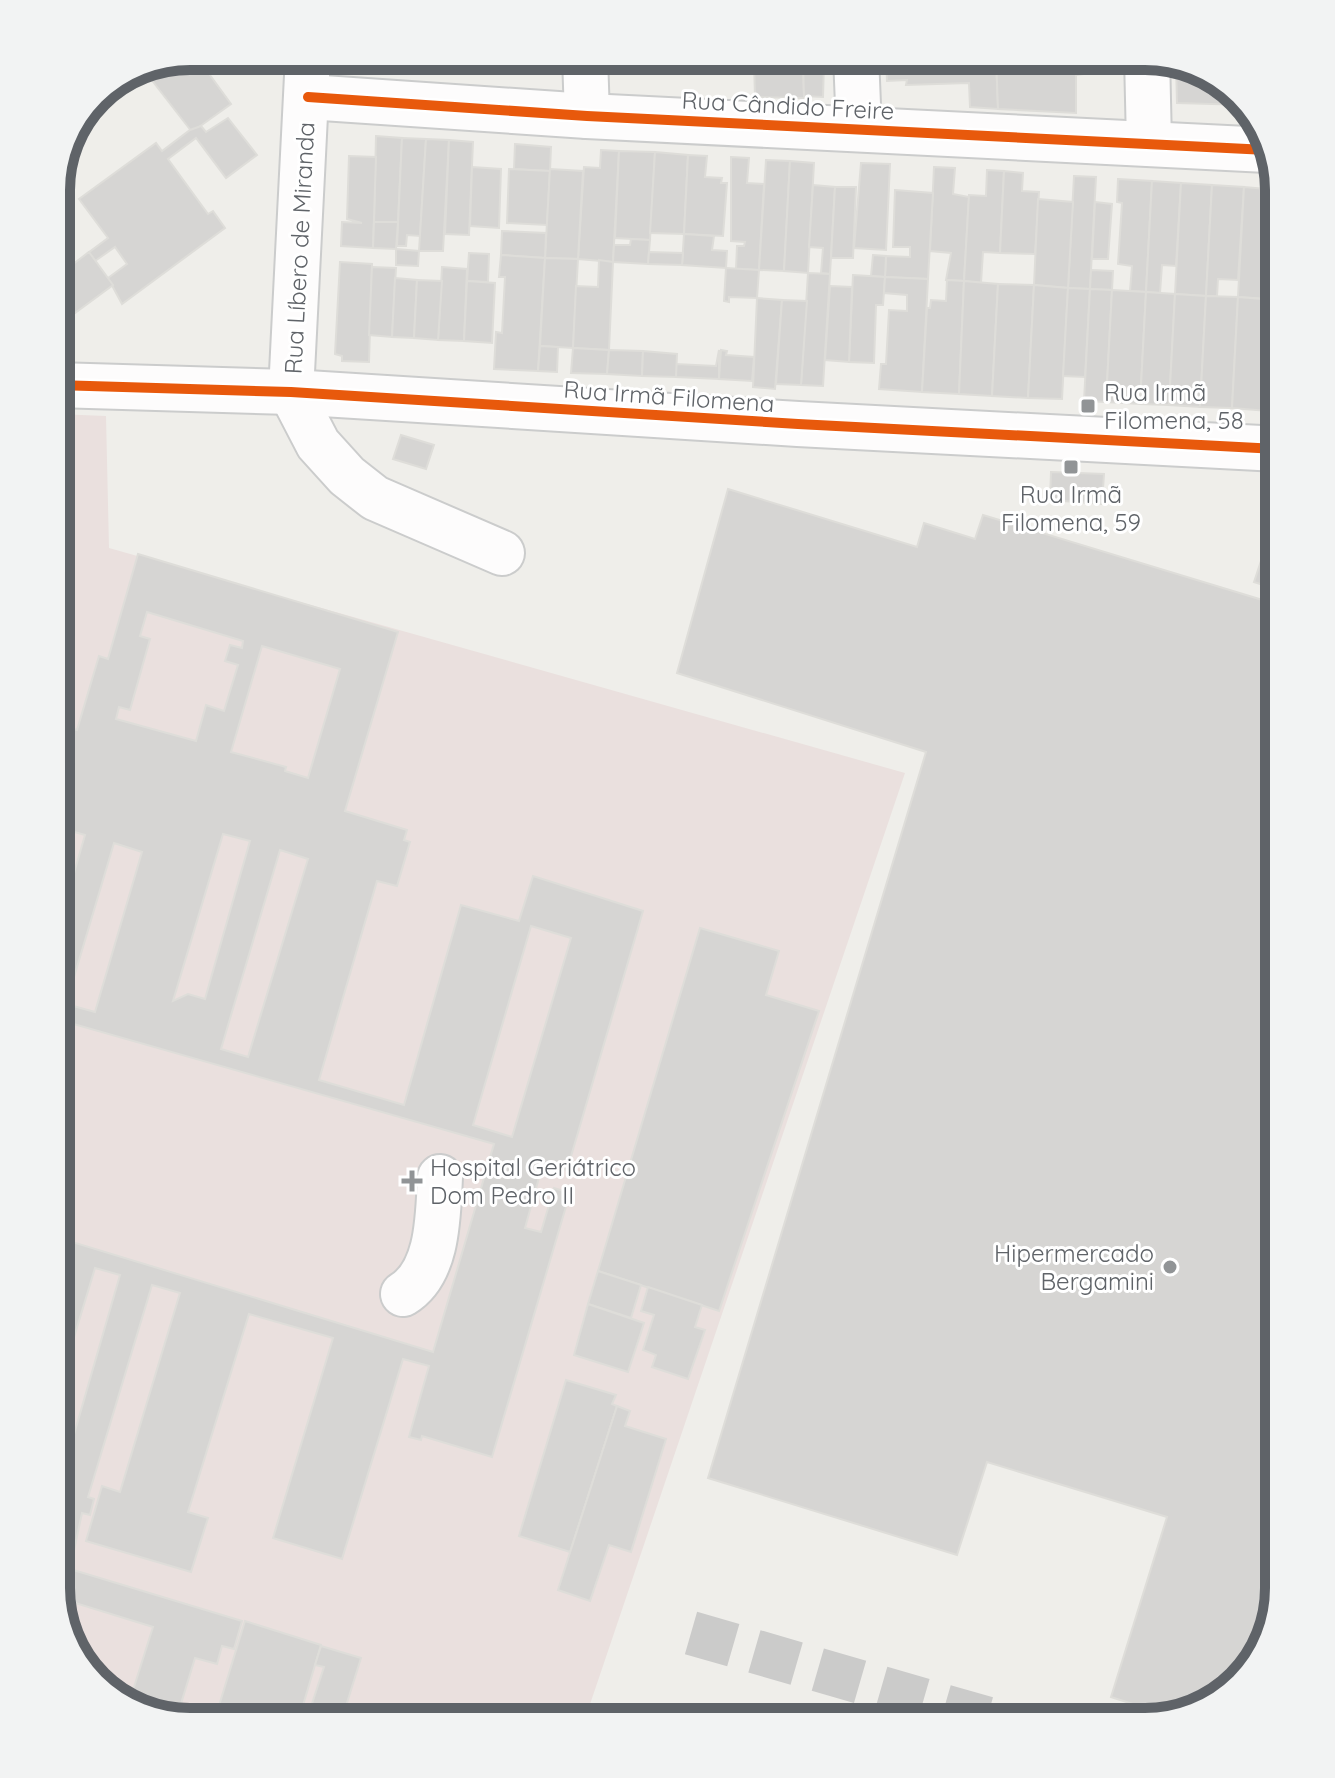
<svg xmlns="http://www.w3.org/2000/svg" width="1335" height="1778" viewBox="0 0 1335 1778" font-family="Quicksand,sans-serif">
	<rect width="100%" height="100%" fill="#efeeea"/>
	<path fill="#eae0de" d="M 56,414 L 106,416 L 109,548 L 905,773 L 584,1722 L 181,1722 L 122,1704 L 78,1662 L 56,1589 Z"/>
	<g fill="#d6d5d3" stroke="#deddd9" stroke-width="2" fill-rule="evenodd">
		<path d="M 190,56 L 196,56 L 231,104 L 192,132 L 147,74 L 134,83 L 122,82 Z"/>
		<path d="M 611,56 L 722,56 L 723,69 L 687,69 L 687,63 L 640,64 L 640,69 L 612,70 Z"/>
		<path d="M 833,56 L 833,63 L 792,62 L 792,58 Z"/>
		<path d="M 886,56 L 996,56 L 998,109 L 970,107 L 969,83 L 906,85 L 907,80 L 887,81 Z"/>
		<path d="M 996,56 L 1095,56 L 1096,67 L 1091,73 L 1076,75 L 1076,113 L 998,109 Z"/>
		<path d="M 754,61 L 803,62 L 804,98 L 755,97 Z"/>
		<path d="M 803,62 L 824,62 L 823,97 L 804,96 Z"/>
		<path d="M 1176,63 L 1213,74 L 1246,105 L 1177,103 Z"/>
		<path d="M 228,118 L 257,155 L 226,178 L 196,138 L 168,159 L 208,214 L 213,211 L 225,228 L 122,304 L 108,278 L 127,264 L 115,247 L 95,261 L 88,253 L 108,238 L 79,199 L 156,143 L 162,151 L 190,130 L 201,126 L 206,132 Z"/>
		<path d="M 376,136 L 402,138 L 398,222 L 374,222 Z"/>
		<path d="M 402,138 L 426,139 L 420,236 L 407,235 L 406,246 L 397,246 Z"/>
		<path d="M 426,139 L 449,140 L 443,251 L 419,251 Z"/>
		<path d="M 449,140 L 473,142 L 469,235 L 445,234 Z"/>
		<path d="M 515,144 L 551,147 L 550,171 L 514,169 Z"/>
		<path d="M 601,150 L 619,151 L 613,262 L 578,259 L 584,167 L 600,168 Z"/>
		<path d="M 619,151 L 655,152 L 650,240 L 615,238 Z"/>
		<path d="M 655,152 L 688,155 L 684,234 L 650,233 Z"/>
		<path d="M 688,155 L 707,156 L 705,177 L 722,178 L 721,183 L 727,183 L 723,236 L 684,234 Z"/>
		<path d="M 349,156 L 376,157 L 373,248 L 341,246 L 342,222 L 362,223 L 347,219 Z"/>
		<path d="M 731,157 L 749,158 L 747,183 L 764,184 L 759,270 L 736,269 L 737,246 L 744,246 L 745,242 L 731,241 Z"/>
		<path d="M 766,160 L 790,161 L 784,271 L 759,270 Z"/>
		<path d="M 790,161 L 814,163 L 808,273 L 784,271 Z"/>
		<path d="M 861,163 L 890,164 L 886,250 L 854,248 Z"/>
		<path d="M 472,167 L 501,169 L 499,228 L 470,226 Z"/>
		<path d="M 934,167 L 955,168 L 953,194 L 969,197 L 964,281 L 946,280 L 951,253 L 930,251 Z"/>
		<path d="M 509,169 L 550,171 L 547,225 L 507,223 Z"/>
		<path d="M 550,169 L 583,171 L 578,259 L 545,258 Z"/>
		<path d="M 987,170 L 1004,171 L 1000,253 L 983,252 L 981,283 L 964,281 L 969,195 L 986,196 Z"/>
		<path d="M 1004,171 L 1023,173 L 1022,191 L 1039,192 L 1035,254 L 1000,253 Z"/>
		<path d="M 1074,176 L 1096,177 L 1090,289 L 1068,288 Z"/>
		<path d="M 1118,179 L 1152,181 L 1146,292 L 1130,291 L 1132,266 L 1118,264 L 1122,203 L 1117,202 Z"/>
		<path d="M 1152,181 L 1181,183 L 1176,266 L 1162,265 L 1160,293 L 1146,292 Z"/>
		<path d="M 1181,183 L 1212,185 L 1206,296 L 1175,294 Z"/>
		<path d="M 813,185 L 835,187 L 830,274 L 821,273 L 823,248 L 809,247 Z"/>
		<path d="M 1212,185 L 1244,187 L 1238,280 L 1218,279 L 1217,296 L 1206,296 Z"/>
		<path d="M 835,187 L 856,187 L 853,258 L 831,258 Z"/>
		<path d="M 1244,187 L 1279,190 L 1278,214 L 1273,214 L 1268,299 L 1238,297 Z"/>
		<path d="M 895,190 L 933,193 L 928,279 L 885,277 L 886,256 L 910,257 L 910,247 L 893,247 Z"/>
		<path d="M 1038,199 L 1073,202 L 1068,288 L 1034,285 Z"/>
		<path d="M 1095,202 L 1112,204 L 1108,259 L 1092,259 Z"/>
		<path d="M 374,222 L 398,222 L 396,249 L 373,248 Z"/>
		<path d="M 502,231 L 546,233 L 545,258 L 501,255 Z"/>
		<path d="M 684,234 L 714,236 L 712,250 L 727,251 L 726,268 L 682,265 Z"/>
		<path d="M 631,239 L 650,240 L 648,264 L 613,262 L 614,245 L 630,245 Z"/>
		<path d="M 396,249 L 419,251 L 418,266 L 396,265 Z"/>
		<path d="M 89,252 L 113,285 L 56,327 L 56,277 Z"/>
		<path d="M 649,252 L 683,253 L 682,265 L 648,264 Z"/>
		<path d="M 469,253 L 489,254 L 488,282 L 467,281 Z"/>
		<path d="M 501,255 L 545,258 L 538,371 L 494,369 L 496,332 L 502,333 L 505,277 L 499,277 Z"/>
		<path d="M 873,255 L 886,256 L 885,277 L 871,276 Z"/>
		<path d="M 545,258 L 578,259 L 573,348 L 540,346 Z"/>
		<path d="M 599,260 L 613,262 L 609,350 L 573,348 L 576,286 L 598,287 Z"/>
		<path d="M 340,262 L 372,264 L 369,362 L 342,361 L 342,356 L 335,354 Z"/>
		<path d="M 372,267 L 396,268 L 392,337 L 369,335 Z"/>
		<path d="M 442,267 L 467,269 L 464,341 L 438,340 Z"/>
		<path d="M 726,268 L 759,270 L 757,298 L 729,297 L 729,302 L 724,301 Z"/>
		<path d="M 1091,270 L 1113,271 L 1112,290 L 1090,289 Z"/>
		<path d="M 808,273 L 830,274 L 823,386 L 801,385 Z"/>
		<path d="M 853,275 L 885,277 L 883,305 L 876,305 L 874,363 L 849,362 Z"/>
		<path d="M 885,277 L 928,279 L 922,392 L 879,389 L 881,364 L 886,364 L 889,310 L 907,311 L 907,295 L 884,293 Z"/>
		<path d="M 395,278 L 417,280 L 414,338 L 392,337 Z"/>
		<path d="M 417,280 L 442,281 L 438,340 L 414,338 Z"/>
		<path d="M 947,280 L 964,281 L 959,394 L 922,392 L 927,308 L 930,308 L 931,300 L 946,301 Z"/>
		<path d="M 467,281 L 495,283 L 492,343 L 464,341 Z"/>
		<path d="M 964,281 L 998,284 L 992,396 L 959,394 Z"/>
		<path d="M 998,284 L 1034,285 L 1028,398 L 992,396 Z"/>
		<path d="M 1034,285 L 1068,288 L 1062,399 L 1028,398 Z"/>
		<path d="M 830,286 L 852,287 L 849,362 L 825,360 Z"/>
		<path d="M 1068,288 L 1090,289 L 1085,377 L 1063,376 Z"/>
		<path d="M 1090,289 L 1112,290 L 1106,402 L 1084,401 Z"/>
		<path d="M 1112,290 L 1146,292 L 1140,404 L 1106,402 Z"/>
		<path d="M 1146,292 L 1175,294 L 1169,405 L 1140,404 Z"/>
		<path d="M 1175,294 L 1206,296 L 1200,407 L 1169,405 Z"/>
		<path d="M 1206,296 L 1238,297 L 1232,408 L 1200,407 Z"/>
		<path d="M 1238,297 L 1274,300 L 1268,411 L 1232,408 Z"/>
		<path d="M 757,298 L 782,300 L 775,389 L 753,387 Z"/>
		<path d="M 782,300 L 807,301 L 801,385 L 776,384 Z"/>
		<path d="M 1279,340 L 1279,411 L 1268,411 L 1269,383 L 1277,384 Z"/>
		<path d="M 540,346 L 558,347 L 557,372 L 538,371 Z"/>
		<path d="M 573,348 L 609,350 L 607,374 L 571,373 Z"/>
		<path d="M 609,350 L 643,351 L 642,376 L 607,374 Z"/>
		<path d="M 719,350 L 719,379 L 676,377 L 676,364 L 716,366 Z"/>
		<path d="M 721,350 L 727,351 L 726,355 L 754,357 L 752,381 L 719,379 Z"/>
		<path d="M 643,351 L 677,354 L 676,377 L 642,376 Z"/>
		<path d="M 401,435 L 434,445 L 426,469 L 393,459 Z"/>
		<path d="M 1051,472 L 1104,474 L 1102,504 L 1050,500 Z"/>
		<path d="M 728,489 L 917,547 L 924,523 L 975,539 L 983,515 L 1279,605 L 1279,1589 L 1261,1655 L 1219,1700 L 1167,1715 L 1111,1697 L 1167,1517 L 987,1462 L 957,1555 L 708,1478 L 926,752 L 677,673 Z"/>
		<path d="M 138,554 L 398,632 L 345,811 L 407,830 L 404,840 L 410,842 L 397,886 L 377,881 L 319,1080 L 404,1105 L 461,905 L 519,921 L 533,876 L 643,911 L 567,1170 L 543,1163 L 525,1228 L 541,1232 L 554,1188 L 570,1193 L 492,1457 L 422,1436 L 421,1440 L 409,1437 L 429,1366 L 403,1359 L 342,1559 L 273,1538 L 333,1338 L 249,1314 L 188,1512 L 208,1518 L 191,1572 L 86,1541 L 102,1486 L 120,1492 L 180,1293 L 152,1285 L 88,1497 L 94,1499 L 90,1515 L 82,1513 L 70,1569 L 242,1621 L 234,1649 L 222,1646 L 217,1664 L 195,1658 L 176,1720 L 128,1706 L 153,1627 L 59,1598 L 56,1588 L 56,1497 L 120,1275 L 95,1268 L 56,1397 L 56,1237 L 433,1352 L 494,1144 L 56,1019 L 56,936 L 85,835 L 57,827 L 56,831 L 56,724 L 77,730 L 99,656 L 108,659 ZM 147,612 L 243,641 L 242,648 L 230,645 L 225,661 L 238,665 L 224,711 L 206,705 L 196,741 L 116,719 L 119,707 L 130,710 L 150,639 L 140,636 ZM 262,646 L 340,669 L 308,778 L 285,771 L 286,767 L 231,752 ZM 223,834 L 250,841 L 205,999 L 188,994 L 173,1001 ZM 114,843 L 142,852 L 95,1012 L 66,1004 ZM 280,850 L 308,859 L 248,1057 L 221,1049 ZM 531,926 L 571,938 L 512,1137 L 473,1125 Z"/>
		<path d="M 1261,561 L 1279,567 L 1279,590 L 1254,582 Z"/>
		<path d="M 700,928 L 779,951 L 766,995 L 819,1011 L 719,1311 L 598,1271 Z"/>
		<path d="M 598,1271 L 641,1285 L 631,1318 L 588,1304 Z"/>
		<path d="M 648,1287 L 702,1305 L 695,1327 L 705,1330 L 688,1379 L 652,1367 L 656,1355 L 643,1350 L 654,1315 L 641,1311 Z"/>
		<path d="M 588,1304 L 644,1323 L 628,1372 L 574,1355 Z"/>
		<path d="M 566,1380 L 616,1395 L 612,1404 L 617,1406 L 570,1552 L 519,1536 Z"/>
		<path d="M 617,1406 L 630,1411 L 625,1426 L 666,1439 L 631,1552 L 609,1545 L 590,1601 L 558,1590 Z"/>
		<path d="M 245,1621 L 321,1645 L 298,1722 L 214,1722 Z"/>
		<path d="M 321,1646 L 361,1658 L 341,1722 L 306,1722 L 324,1667 L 315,1665 Z"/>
	</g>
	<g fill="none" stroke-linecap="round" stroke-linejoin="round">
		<path stroke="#cbcbca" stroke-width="44" stroke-dasharray="44 22" stroke-linecap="butt" d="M 691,1633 L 999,1722"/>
		<g stroke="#cbcccc" stroke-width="48">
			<g id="minor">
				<path d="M 308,56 L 291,392 L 318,444 L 347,476 L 375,498 L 502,553"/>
				<path d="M 585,56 L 587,116"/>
				<path d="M 856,56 L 859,129"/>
				<path d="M 1147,56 L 1149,143"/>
				<path d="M 308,97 L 587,116 L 1267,150"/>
				<path d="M 56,385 L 291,392 L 798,424 L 1279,449"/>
				<path d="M 403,1294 C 439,1272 438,1214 440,1177"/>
			</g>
		</g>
		<use href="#minor" stroke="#fdfcfc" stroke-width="44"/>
		<g stroke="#fff" stroke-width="15">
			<g id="cycleway">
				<path d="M 308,97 L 587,116 L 1267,150"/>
				<path d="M 56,385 L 291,392 L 798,424 L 1279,449"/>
			</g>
		</g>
		<use href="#cycleway" stroke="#e8590c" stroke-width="10"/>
	</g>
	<g fill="#919496" stroke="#fff" stroke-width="3">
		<rect x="1080" y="398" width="16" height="16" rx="4"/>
		<rect x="1063" y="459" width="16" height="16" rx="4"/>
		<path d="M408 1169h8v8h8v8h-8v8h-8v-8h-8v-8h8z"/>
		<circle cx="1170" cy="1267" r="8"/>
	</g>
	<g text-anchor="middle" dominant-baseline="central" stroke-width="6" stroke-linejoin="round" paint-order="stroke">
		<g font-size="24" fill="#5f6368" stroke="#fff">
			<text transform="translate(788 105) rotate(3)">Rua Cândido Freire</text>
			<text transform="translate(299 248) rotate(-87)">Rua Líbero de Miranda</text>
			<text transform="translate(669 396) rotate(4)">Rua Irmã Filomena</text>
		</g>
		<g font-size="24" fill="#5f6368" stroke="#fff" text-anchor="start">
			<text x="1104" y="392">Rua Irmã<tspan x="1104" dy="28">Filomena, 58</tspan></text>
			<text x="1071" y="494" text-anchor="middle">Rua Irmã<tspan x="1071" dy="28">Filomena, 59</tspan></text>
			<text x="430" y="1167">Hospital Geriátrico<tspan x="430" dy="28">Dom Pedro II</tspan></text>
			<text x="1154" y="1253" text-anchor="end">Hipermercado<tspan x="1154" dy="28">Bergamini</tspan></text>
		</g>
	</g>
	<path d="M0 0H1335V1778H0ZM190 70H1145A120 120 0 0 1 1265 190V1588A120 120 0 0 1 1145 1708H190A120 120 0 0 1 70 1588V190A120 120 0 0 1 190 70Z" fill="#f2f3f3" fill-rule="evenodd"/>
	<path fill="none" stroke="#5f6368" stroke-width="10" d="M190 70H1145A120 120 0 0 1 1265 190V1588A120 120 0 0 1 1145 1708H190A120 120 0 0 1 70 1588V190A120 120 0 0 1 190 70Z"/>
</svg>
